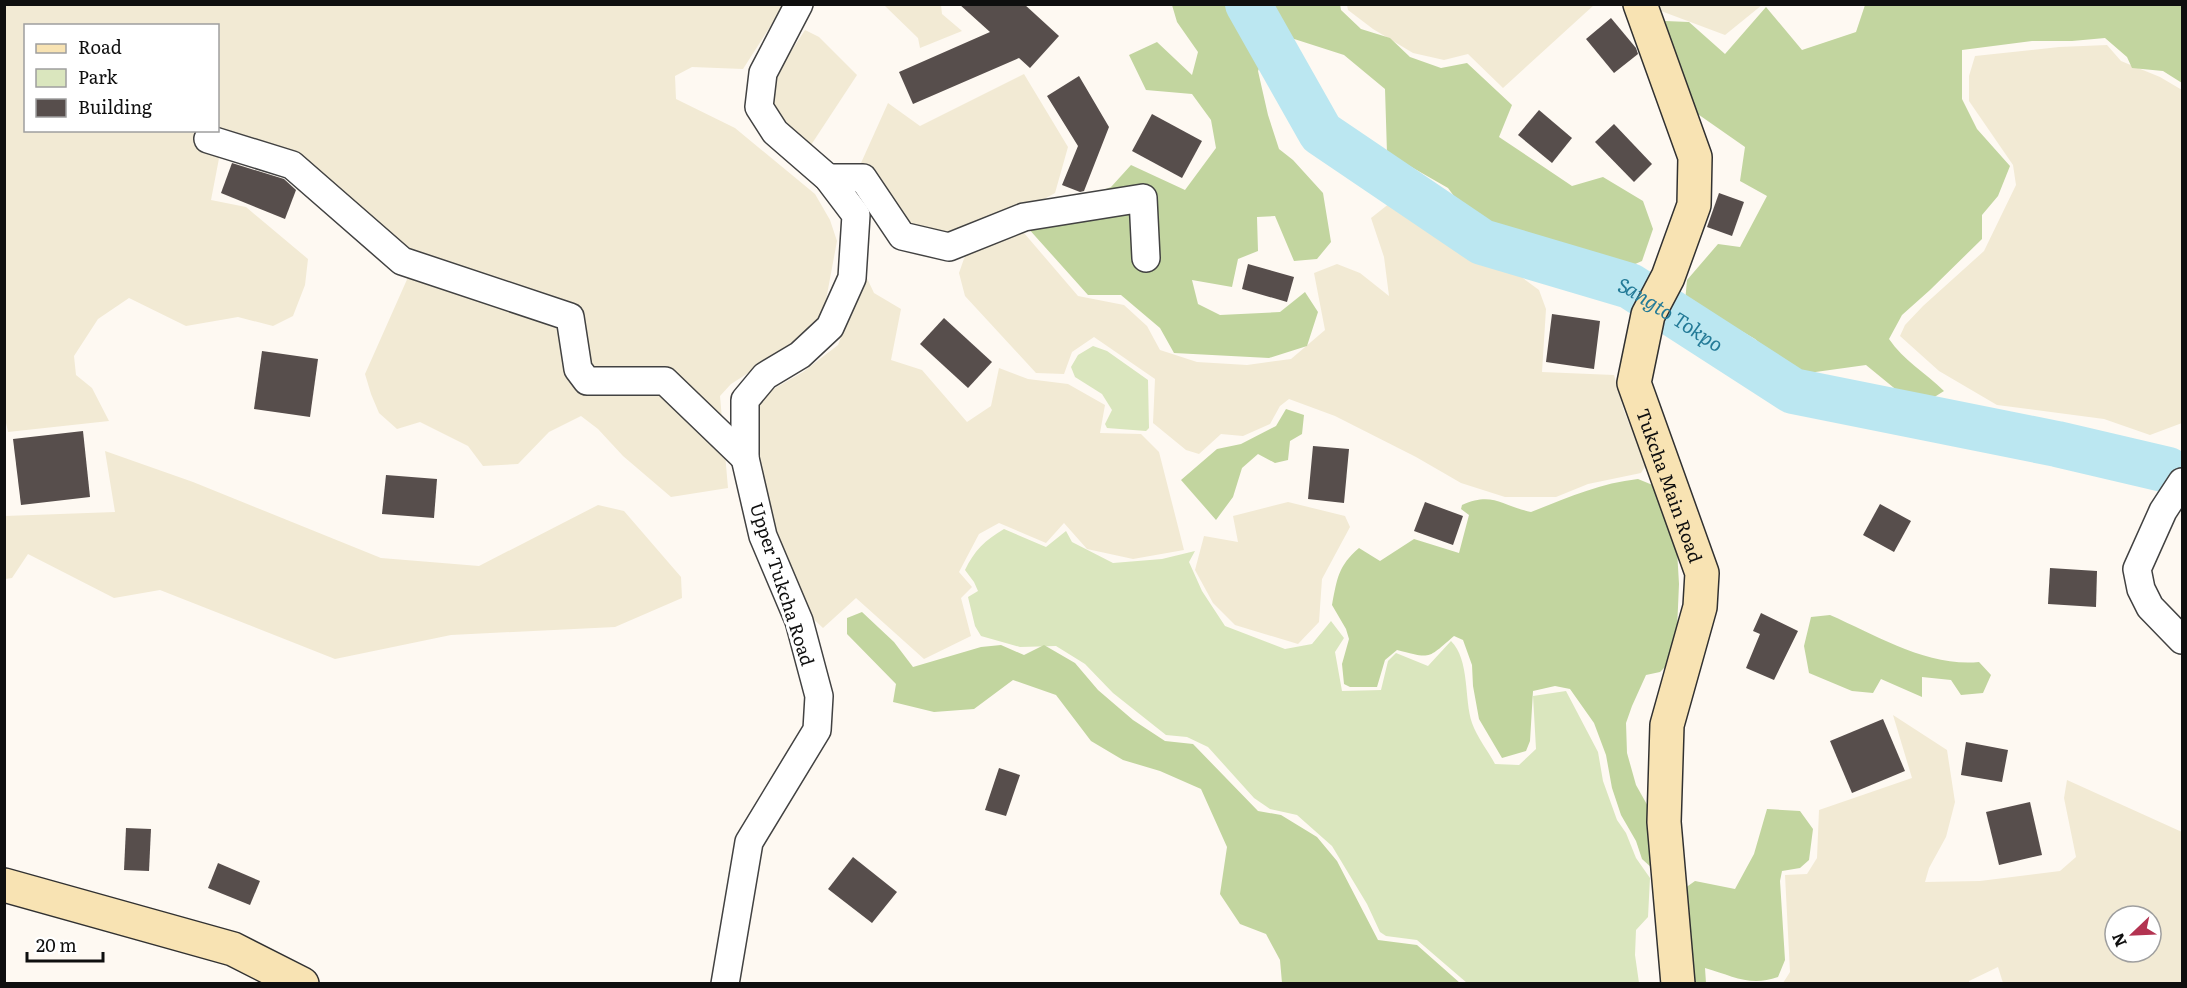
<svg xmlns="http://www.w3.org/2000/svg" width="2187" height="988" viewBox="0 0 2187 988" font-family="Literata,serif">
	<rect width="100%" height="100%" fill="#fef9f2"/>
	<g fill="#f2ead4" fill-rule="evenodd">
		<path d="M 5,5 L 784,5 L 743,69 L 692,67 L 675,76 L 676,99 L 735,128 L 815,194 L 830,220 L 837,241 L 824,311 L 808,335 L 731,384 L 720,396 L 728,488 L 671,497 L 623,456 L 598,429 L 581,416 L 549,432 L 518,464 L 483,466 L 468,446 L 420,422 L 397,429 L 379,413 L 371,394 L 365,374 L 417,257 L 361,210 L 221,148 L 211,200 L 246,207 L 308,259 L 305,285 L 293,316 L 273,326 L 238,317 L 186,326 L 129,298 L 98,319 L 74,356 L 76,375 L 92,388 L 109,421 L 8,432 L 5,418 ZM 26,26 L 218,26 L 218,130 L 26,130 Z"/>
		<path d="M 884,5 L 941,5 L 942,14 L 962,31 L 920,48 L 918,38 Z"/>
		<path d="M 1347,5 L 1594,5 L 1503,88 L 1468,54 L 1444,60 L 1413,53 L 1373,29 L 1348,10 Z"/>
		<path d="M 1659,5 L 1762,5 L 1725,35 L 1661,11 Z"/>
		<path d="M 805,30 L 819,37 L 857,75 L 811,145 L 779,128 L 767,105 L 769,85 Z"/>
		<path d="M 2107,45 L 2121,61 L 2160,77 L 2182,90 L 2182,423 L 2150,435 L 2104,419 L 1997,405 L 1939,371 L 1900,336 L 1905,325 L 1923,306 L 1984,251 L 2016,185 L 2013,165 L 1969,101 L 1969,76 L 1975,56 L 2059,47 Z"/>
		<path d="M 1024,74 L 1068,147 L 1055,193 L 1010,218 L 962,239 L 912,229 L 893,214 L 883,181 L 861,163 L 888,103 L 920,126 Z"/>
		<path d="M 1390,203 L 1400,205 L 1438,229 L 1474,256 L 1512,270 L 1539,290 L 1546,309 L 1542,372 L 1614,375 L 1624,411 L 1646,465 L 1641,473 L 1588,484 L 1556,497 L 1505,497 L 1461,483 L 1416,457 L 1335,416 L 1289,399 L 1280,406 L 1270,424 L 1243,436 L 1221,434 L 1199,454 L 1186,450 L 1153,423 L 1155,379 L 1094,337 L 1072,352 L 1064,374 L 1036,373 L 965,296 L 959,273 L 967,250 L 1016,229 L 1024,233 L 1078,296 L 1124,305 L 1147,326 L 1160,350 L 1197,362 L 1247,365 L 1291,359 L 1325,330 L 1314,273 L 1337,264 L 1360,273 L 1389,296 L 1384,257 L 1371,218 Z"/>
		<path d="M 865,274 L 874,293 L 901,309 L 891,360 L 922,370 L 967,422 L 991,406 L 999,368 L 1028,379 L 1068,384 L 1105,405 L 1100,433 L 1141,434 L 1159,452 L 1184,550 L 1133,559 L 1087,549 L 1064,523 L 1046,543 L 999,523 L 979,534 L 959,572 L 972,587 L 961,598 L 971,636 L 924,659 L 856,598 L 823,628 L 807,613 L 779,553 L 751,433 L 761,396 L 803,372 L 838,345 Z"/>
		<path d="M 105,451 L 193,482 L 381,558 L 479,566 L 598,505 L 624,511 L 681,577 L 682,598 L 615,627 L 451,635 L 335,659 L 160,590 L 114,598 L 28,554 L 12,578 L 5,579 L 5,516 L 115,512 Z"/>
		<path d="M 1288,502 L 1345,516 L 1350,527 L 1322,579 L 1319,622 L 1298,644 L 1235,625 L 1213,603 L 1195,570 L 1204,536 L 1238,542 L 1233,516 Z"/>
		<path d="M 1893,715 L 1947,750 L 1955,802 L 1946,837 L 1929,868 L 1925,882 L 1980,881 L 2060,871 L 2076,857 L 2064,798 L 2067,780 L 2182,832 L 2182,983 L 2003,983 L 1998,967 L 1969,981 L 1969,983 L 1783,983 L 1790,972 L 1785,875 L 1807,874 L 1817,858 L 1819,810 L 1912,778 ZM 2115,916 L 2151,916 L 2151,952 L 2115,952 Z"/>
	</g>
	<g fill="#dae6be">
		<path d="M 1093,346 L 1107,351 L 1148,380 L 1149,428 L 1146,431 L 1107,428 L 1105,424 L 1112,410 L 1102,394 L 1075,377 L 1071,367 L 1078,355 Z"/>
		<path d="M 1004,529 L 1046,547 L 1066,531 L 1072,542 L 1113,563 L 1162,559 L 1195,551 L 1189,562 L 1202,591 L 1225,626 L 1285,649 L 1312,644 L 1331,621 L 1344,638 L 1335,652 L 1342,691 L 1381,690 L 1388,661 L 1396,653 L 1428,666 L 1451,641 C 1470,660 1464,699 1472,723 C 1477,737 1488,751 1495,764 L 1519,765 L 1536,749 L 1533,696 L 1566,691 L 1598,752 L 1603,781 L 1617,820 L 1626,833 L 1636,858 L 1650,878 L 1648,917 L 1636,930 L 1635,955 L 1639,983 L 1467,983 L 1417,940 L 1386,936 L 1380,932 L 1367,904 L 1332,846 L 1297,815 L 1270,809 L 1254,798 L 1208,747 L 1187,737 L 1166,735 L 1113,693 L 1085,664 L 1056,646 L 1020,647 L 981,636 L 975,626 L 968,597 L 978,591 L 974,582 L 965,570 C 974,551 985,540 1004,529 Z"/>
	</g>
	<g fill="#c2d59f">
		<path d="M 1340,4 L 1341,10 L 1361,29 L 1390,38 L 1410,57 L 1441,68 L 1467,63 L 1512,105 L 1499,137 L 1572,186 L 1603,177 L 1643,201 L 1653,229 L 1642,261 L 1617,272 L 1539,249 L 1471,219 L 1448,188 L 1387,153 L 1385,89 L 1344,55 L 1288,37 L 1264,57 L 1258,71 L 1268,115 L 1279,149 L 1293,160 L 1323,193 L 1331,242 L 1317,259 L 1294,261 L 1275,216 L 1257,217 L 1258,251 L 1238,259 L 1232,287 L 1192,280 L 1198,304 L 1220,315 L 1280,312 L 1305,292 L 1318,312 L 1307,346 L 1269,358 L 1174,353 L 1160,328 L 1121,295 L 1088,295 L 1027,227 L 1046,212 L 1111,187 L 1131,165 L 1185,190 L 1216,148 L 1211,120 L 1192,94 L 1146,90 L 1129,55 L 1157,42 L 1192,75 L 1198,52 L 1177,22 L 1172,5 Z"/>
		<path d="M 1865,5 L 2182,5 L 2182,83 L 2163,71 L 2132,68 L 2127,57 L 2105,38 L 2072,41 L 2032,41 L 1962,50 L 1962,99 L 1977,129 L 2010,166 L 1998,196 L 1982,215 L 1982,239 L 1930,290 L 1902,315 L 1889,339 C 1903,360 1926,373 1944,391 L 1928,401 L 1910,401 L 1866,365 L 1801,374 L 1780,362 L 1755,339 L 1719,318 L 1684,313 L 1687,280 L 1718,244 L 1740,247 L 1767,196 L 1740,181 L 1745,147 L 1692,110 L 1665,21 L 1689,22 L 1725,54 L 1766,7 L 1802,50 L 1856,32 Z"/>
		<path d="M 1286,409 L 1304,415 L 1302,434 L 1290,441 L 1288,460 L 1275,463 L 1258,454 L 1242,468 L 1233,497 L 1216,520 L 1181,480 L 1217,449 L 1241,444 L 1276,426 Z"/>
		<path d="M 1638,479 L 1655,486 L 1677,550 L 1679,584 L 1677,630 L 1667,665 L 1660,672 L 1646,675 L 1632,706 L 1626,723 L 1627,753 L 1636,785 L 1654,817 L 1653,869 L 1642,859 L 1636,841 L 1621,815 L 1612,788 L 1606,755 L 1594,723 L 1570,689 L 1555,686 L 1533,691 L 1530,741 L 1526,751 L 1502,758 L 1479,719 L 1473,686 L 1472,665 L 1463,640 L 1454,636 C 1427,659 1432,659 1397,650 L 1385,660 L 1377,687 L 1350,687 L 1344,684 L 1342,664 L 1349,639 L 1346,629 L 1332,605 C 1337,579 1338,566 1359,548 L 1380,561 L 1414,539 L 1459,553 L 1469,515 L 1461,509 L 1462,505 C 1493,491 1502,506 1531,512 C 1567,498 1600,483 1638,479 Z"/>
		<path d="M 862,612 L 894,642 L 913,667 L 981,647 L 1001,645 L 1024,655 L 1044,645 L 1075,663 L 1098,690 L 1133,720 L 1165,741 L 1193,744 L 1258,811 L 1281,815 L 1317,837 L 1337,861 L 1378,940 L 1417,945 L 1460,983 L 1282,983 L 1280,960 L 1266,934 L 1240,924 L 1220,894 L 1227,847 L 1201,789 L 1160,771 L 1123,760 L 1091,741 L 1056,695 L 1013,680 L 974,709 L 934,712 L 893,702 L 896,684 L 847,634 L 847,618 Z"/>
		<path d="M 1830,615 C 1876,635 1927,667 1979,662 L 1991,675 L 1983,693 L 1961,695 L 1951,680 L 1922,677 L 1922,697 L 1881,679 L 1873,693 L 1852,691 L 1809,673 L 1804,646 L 1811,617 Z"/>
		<path d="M 1767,809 L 1800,811 L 1813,829 L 1809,860 L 1800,868 L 1782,871 L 1780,881 L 1785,960 L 1778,977 C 1750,987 1733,976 1705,968 L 1706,983 L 1686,983 L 1678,893 L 1695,881 L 1735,889 L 1754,854 Z"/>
	</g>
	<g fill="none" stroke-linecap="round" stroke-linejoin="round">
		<path stroke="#bbe7f1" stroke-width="46" id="s1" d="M 1248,4 L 1321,133 L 1482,242 L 1630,286 L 1793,391 L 2057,444 L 2168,470 L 2182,478"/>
	</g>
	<g fill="#574e4c">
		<path d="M 959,4 L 1024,4 L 1059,36 L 1030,68 L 1019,58 L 913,104 L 899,72 L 990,32 Z"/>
		<path d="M 1611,18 L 1636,48 L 1638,54 L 1614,73 L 1586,39 Z"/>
		<path d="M 1079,76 L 1109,127 L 1084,191 L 1080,192 L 1062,185 L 1078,146 L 1047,96 Z"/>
		<path d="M 1539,110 L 1572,138 L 1552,163 L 1518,135 Z"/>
		<path d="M 1152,114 L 1202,141 L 1182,178 L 1132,151 Z"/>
		<path d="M 1614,124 L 1652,164 L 1634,182 L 1595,142 Z"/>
		<path d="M 232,163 L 284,179 L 296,190 L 285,219 L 221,193 Z"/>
		<path d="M 1719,193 L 1744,202 L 1732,236 L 1707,227 Z"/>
		<path d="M 1248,264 L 1294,277 L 1287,302 L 1242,289 Z"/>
		<path d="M 1552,314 L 1600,321 L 1594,369 L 1546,362 Z"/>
		<path d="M 944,318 L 992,362 L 968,388 L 920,344 Z"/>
		<path d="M 262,351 L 318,359 L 310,417 L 254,409 Z"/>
		<path d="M 83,431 L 90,497 L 21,505 L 13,439 Z"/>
		<path d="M 1313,446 L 1349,449 L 1344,503 L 1308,499 Z"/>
		<path d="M 386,475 L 437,479 L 434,518 L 382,514 Z"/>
		<path d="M 1425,502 L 1463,516 L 1453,545 L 1414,531 Z"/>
		<path d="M 1880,504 L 1911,521 L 1894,552 L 1863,535 Z"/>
		<path d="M 2050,568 L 2097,571 L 2096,607 L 2048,604 Z"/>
		<path d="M 1761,613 L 1798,631 L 1774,680 L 1746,668 L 1760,634 L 1753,631 Z"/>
		<path d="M 1883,719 L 1905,771 L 1852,793 L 1830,741 Z"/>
		<path d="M 1966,742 L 2008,750 L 2002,782 L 1961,775 Z"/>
		<path d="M 999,768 L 1020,775 L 1006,816 L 985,810 Z"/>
		<path d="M 2030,802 L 2042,855 L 1999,865 L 1986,812 Z"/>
		<path d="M 126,828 L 151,829 L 149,871 L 124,870 Z"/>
		<path d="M 853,857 L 897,892 L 872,923 L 828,889 Z"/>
		<path d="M 218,863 L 260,881 L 250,905 L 208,888 Z"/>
	</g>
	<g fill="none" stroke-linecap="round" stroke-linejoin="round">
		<g stroke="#424242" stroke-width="30">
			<g id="street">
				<path d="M 208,139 L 292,165 L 402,261 L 570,317 L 578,369 L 587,381 L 665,381 L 745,458"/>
				<path d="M 828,178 L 863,178 L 902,236 L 949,247 L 1024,217 L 1143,198 L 1146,258"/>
				<path d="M 2182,482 L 2163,511 L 2137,569 L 2141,589 L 2150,607 L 2182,640"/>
				<path d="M 725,984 L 749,842 L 817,730 L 819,696 L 799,621 L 763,536 L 745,458 L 745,400 L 765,376 L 800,355 L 830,327 L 852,278 L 856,215 L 828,178 L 775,132 L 759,107 L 763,73 L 799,4"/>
			</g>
		</g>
		<g stroke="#313131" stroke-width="36">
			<g id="secondary">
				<path id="s2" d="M 1640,4 L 1695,157 L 1694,205 L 1668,277 L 1648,315 L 1634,383 L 1702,573 L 1700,607 L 1667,725 L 1664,822 L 1678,984"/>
				<path d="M 4,885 L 233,949 L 302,984"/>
			</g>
		</g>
		<use href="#street" stroke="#fff" stroke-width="27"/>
		<use href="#secondary" stroke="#f8e3b3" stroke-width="33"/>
	</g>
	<g text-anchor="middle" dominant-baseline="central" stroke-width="6" stroke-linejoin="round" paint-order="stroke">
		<g font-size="18" fill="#0f0f0f" stroke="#fff">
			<text stroke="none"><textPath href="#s2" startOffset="508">Tukcha Main Road</textPath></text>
			<text transform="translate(783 584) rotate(72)">Upper Tukcha Road</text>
		</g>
		<g font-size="20" font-style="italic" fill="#237a97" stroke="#fff">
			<text stroke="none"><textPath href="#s1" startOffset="546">Sangto Tokpo</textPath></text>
		</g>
	</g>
	<rect width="2187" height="988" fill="none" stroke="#0f0f0f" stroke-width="12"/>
	<rect x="24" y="24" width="195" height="108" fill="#ffffff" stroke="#9f9f9f" stroke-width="1.5"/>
	<rect x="36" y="44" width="30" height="9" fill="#f8e3b3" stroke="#9f9f9f" stroke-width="1.5"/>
	<text x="78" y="54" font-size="18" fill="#0f0f0f">Road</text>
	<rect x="36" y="69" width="30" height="18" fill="#dae6be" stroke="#9f9f9f" stroke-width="1.5"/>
	<text x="78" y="84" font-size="18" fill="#0f0f0f">Park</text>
	<rect x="36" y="99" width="30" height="18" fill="#574e4c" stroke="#9f9f9f" stroke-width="1.5"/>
	<text x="78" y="114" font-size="18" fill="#0f0f0f">Building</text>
	<g transform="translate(2133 934) rotate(247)"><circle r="28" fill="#ffffff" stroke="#9f9f9f" stroke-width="1.5"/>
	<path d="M0-4.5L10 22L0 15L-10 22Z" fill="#b33351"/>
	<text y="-9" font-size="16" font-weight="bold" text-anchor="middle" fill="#0f0f0f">N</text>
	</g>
	<path d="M27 952v9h76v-9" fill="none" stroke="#0f0f0f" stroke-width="3"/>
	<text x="36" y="952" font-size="18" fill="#0f0f0f" stroke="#ffffff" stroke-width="4.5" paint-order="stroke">20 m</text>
</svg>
